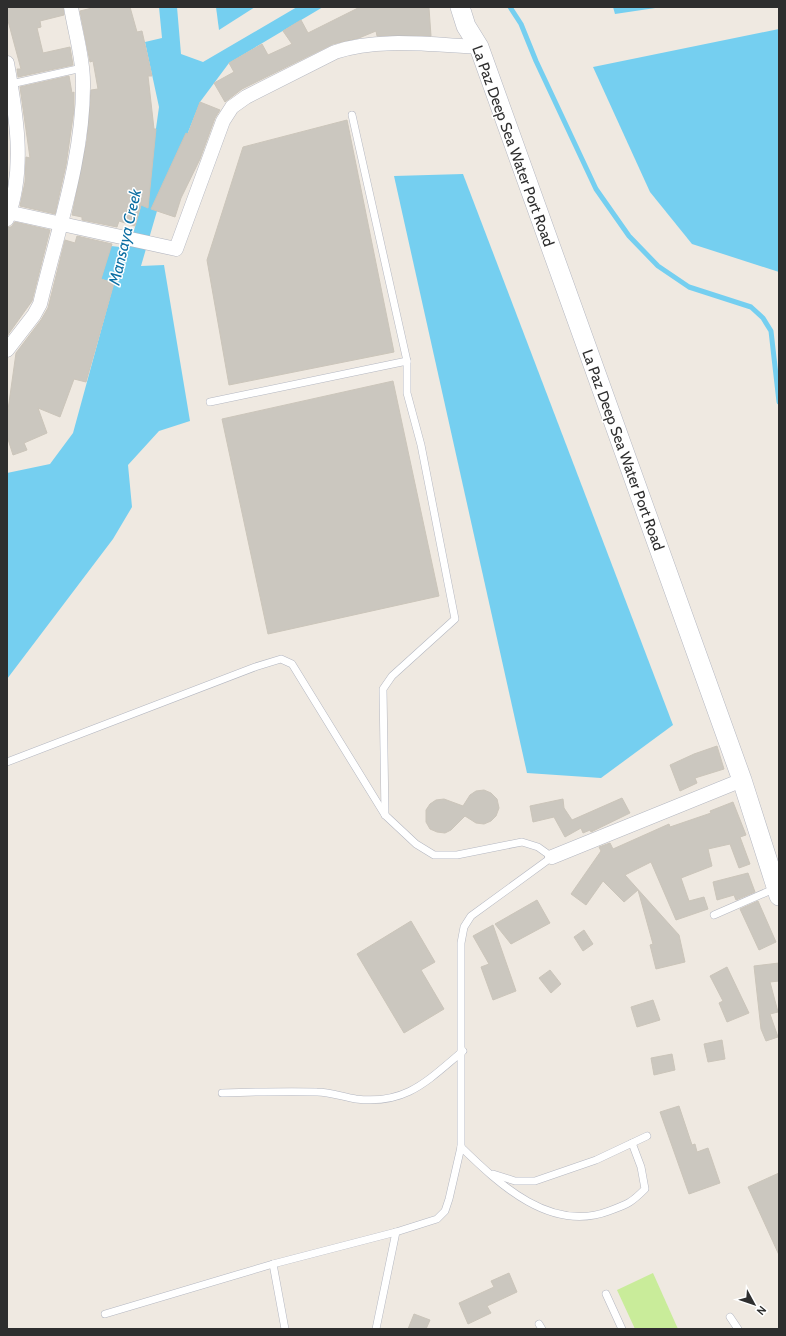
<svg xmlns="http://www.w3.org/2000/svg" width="786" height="1336" viewBox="0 0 786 1336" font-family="Cabin,sans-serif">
	<rect width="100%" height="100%" fill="#efe9e1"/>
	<path fill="#c9ec9a" d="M 653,1273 L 678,1329 L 635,1329 L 617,1290 Z"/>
	<g fill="#75cff0">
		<path d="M 159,7 L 177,7 L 181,54 L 203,62 L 297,7 L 323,7 L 229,63 L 200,102 L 157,211 L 141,266 L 164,265 L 190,421 L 159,431 L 128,465 L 132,507 L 113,539 L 7,679 L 7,473 L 50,464 L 73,433 L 114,283 L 101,279 L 111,246 L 129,248 L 149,178 L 159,107 L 145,42 L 162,38 Z"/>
		<path d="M 216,7 L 255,7 L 219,30 Z"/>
		<path d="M 613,7 L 662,7 L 615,14 Z"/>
		<path d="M 779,29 L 779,272 L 692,244 L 650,192 L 593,67 Z"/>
		<path d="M 463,174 L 673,725 L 601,778 L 527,773 L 394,176 Z"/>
	</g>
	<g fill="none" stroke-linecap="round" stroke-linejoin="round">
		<path stroke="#75cff0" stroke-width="5" d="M 510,7 L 521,24 L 536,61 L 596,189 L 629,236 L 658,266 L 689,287 L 751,307 L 763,318 L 771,331 L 779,402"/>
	</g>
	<g fill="#cbc7bf" stroke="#cbc5ba">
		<path d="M 7,7 L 63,7 L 64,15 L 40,21 L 41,27 L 37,28 L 43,53 L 70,47 L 73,65 L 18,77 L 17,69 L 21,69 L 7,17 Z"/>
		<path d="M 96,7 L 130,7 L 137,32 L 142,31 L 152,76 L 148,76 L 154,129 L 156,129 L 148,208 L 141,205 L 135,226 L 119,221 L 117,227 L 82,220 L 82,217 L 72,215 L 87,140 L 91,90 L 98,89 L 93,61 L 90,62 L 80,11 Z"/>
		<path d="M 360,7 L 429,8 L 431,36 L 377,36 L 376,31 L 359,38 L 333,44 L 242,89 L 225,102 L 214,83 L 234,72 L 229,63 L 262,44 L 268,55 L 292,44 L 283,31 L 301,20 L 308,33 Z"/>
		<path d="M 69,76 L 72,93 L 74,92 L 74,110 L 66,165 L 55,214 L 20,206 L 25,182 L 26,157 L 30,158 L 20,87 Z"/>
		<path d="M 200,102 L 220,110 L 215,118 L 200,159 L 181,198 L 175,217 L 151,209 L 186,133 L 188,134 Z"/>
		<path d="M 347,120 L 394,352 L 229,385 L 207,260 L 243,147 Z"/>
		<path d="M 15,222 L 50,230 L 32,301 L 7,336 L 7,227 L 11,227 Z"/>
		<path d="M 77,236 L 112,244 L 101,279 L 114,283 L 86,382 L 74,379 L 60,417 L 38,408 L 47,433 L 24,443 L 27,450 L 13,455 L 7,436 L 7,417 L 16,353 L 41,320 L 48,308 L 65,240 L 75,243 Z"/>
		<path d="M 393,381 L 439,596 L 268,634 L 222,419 Z"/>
		<path d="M 717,746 L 724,769 L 695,778 L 697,783 L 680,791 L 670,765 L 694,754 Z"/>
		<path d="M 484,790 L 491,793 L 497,799 L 499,808 L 496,816 L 491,821 L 484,824 L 476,823 L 465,816 L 451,830 L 445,833 L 437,832 L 430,829 L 426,822 L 426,810 L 430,804 L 436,800 L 444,799 L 463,806 L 470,795 L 476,791 Z"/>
		<path d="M 622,798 L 630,813 L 591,832 L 590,830 L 583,833 L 581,828 L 565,837 L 554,817 L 533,822 L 530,806 L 563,799 L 564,808 L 572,820 Z"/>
		<path d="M 733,802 L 746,835 L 740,837 L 750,864 L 739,868 L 730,844 L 708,849 L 712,866 L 681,878 L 689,901 L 704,897 L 708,909 L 676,920 L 651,862 L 625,875 L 679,935 L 685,962 L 656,969 L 650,945 L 653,944 L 638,890 L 624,902 L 603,881 L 586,905 L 571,894 L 601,851 L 599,847 L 610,843 L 613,849 L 669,824 L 670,827 L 711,813 L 710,811 Z"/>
		<path d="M 748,873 L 755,892 L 736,900 L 734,895 L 717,900 L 713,882 Z"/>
		<path d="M 537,900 L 550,923 L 511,944 L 495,924 Z"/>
		<path d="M 758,901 L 776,942 L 759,950 L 740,909 Z"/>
		<path d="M 411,921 L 435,962 L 421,970 L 444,1009 L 404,1033 L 357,954 Z"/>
		<path d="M 493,925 L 516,991 L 493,1000 L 481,967 L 489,964 L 473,936 Z"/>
		<path d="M 584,930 L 593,944 L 583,951 L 574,937 Z"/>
		<path d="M 779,963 L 779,981 L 770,982 L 778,1012 L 770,1014 L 778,1037 L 766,1041 L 761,1029 L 754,966 Z"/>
		<path d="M 727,967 L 749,1013 L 727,1022 L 719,1003 L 723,1001 L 710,976 Z"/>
		<path d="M 550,970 L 561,984 L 551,993 L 539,978 Z"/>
		<path d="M 653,1000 L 660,1020 L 637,1027 L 631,1007 Z"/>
		<path d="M 722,1040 L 725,1059 L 708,1062 L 704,1044 Z"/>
		<path d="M 672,1054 L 675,1070 L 654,1075 L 651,1058 Z"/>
		<path d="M 679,1106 L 692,1145 L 695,1144 L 697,1152 L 708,1148 L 720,1183 L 689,1194 L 660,1112 Z"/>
		<path d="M 779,1173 L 779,1255 L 748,1187 Z"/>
		<path d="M 509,1273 L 517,1292 L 487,1306 L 491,1313 L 468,1324 L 459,1303 L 494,1287 L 491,1281 Z"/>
		<path d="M 414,1314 L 430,1320 L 426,1329 L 408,1329 Z"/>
	</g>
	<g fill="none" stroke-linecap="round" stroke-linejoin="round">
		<g stroke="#b4b7c1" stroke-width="8">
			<g id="service">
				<path d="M 11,84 L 82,68"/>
				<path d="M 352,115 L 407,361 L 407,393 L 421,445 L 455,619 L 392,676 L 383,689 L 385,815"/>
				<path d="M 210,402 L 407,361"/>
				<path d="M 7,762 L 255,667 L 281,659 L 292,664 L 385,815 L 416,844 L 434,855 L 457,855 L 522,842 L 538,847 L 552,857 L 471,916 L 464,927 L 461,943 L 461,1147 L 449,1199 L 445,1211 L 437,1219 L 396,1232 L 273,1264 L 105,1314"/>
				<path d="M 714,915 L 776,888"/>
				<path d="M 222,1093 C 253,1092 285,1091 317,1092 C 330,1092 343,1097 356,1099 C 406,1105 427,1081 463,1051"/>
				<path d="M 461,1147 C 500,1185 551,1233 609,1211 C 628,1204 631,1203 645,1189 L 641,1167 L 632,1143"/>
				<path d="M 493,1174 L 515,1181 L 535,1181 L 596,1160 L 647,1136"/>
				<path d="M 273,1264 L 285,1329"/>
				<path d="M 606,1294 L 622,1329"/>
				<path d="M 730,1317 L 738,1329"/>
				<path d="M 539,1324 L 542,1329"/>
				<path d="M 376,1329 L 396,1232"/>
			</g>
		</g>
		<g stroke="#b4b7c1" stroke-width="15">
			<g id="minor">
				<path d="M 7,63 C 16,113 26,170 7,219"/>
				<path d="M 7,212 L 176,249 L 223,121 L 232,107 L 246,97 L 335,52 C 378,37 434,45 479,47"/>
				<path d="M 7,350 L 34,315 L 40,304 C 57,232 84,157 83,82 C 83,57 75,32 71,7"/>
				<path d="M 552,857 L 742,780"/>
			</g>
		</g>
		<g stroke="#b4b7c1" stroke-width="20">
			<path id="secondary" d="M 460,7 L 466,26 L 479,47 L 742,780 L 779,896"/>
		</g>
		<use href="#service" stroke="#fff" stroke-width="7"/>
		<use href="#minor" stroke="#fff" stroke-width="14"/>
		<use href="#secondary" stroke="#fff" stroke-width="19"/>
	</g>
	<g text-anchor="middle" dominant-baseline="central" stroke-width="3" stroke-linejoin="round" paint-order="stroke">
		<g font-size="15" fill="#2e2e2e" stroke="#fff">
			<text transform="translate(513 146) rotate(70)">La Paz Deep Sea Water Port Road</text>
			<text transform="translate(623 450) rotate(70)">La Paz Deep Sea Water Port Road</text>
		</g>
		<g font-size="16" font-style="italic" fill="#0d6fa3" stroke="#fff">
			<text transform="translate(125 237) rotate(-77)">Mansaya Creek</text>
		</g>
	</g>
	<rect width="786" height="1336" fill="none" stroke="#2e2e2e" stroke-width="16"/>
	<g transform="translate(754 1304) rotate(130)" stroke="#ffffff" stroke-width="3" paint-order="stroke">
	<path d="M0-3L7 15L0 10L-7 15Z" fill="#2e2e2e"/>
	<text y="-6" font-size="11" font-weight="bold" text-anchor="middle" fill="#2e2e2e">N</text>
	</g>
</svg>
